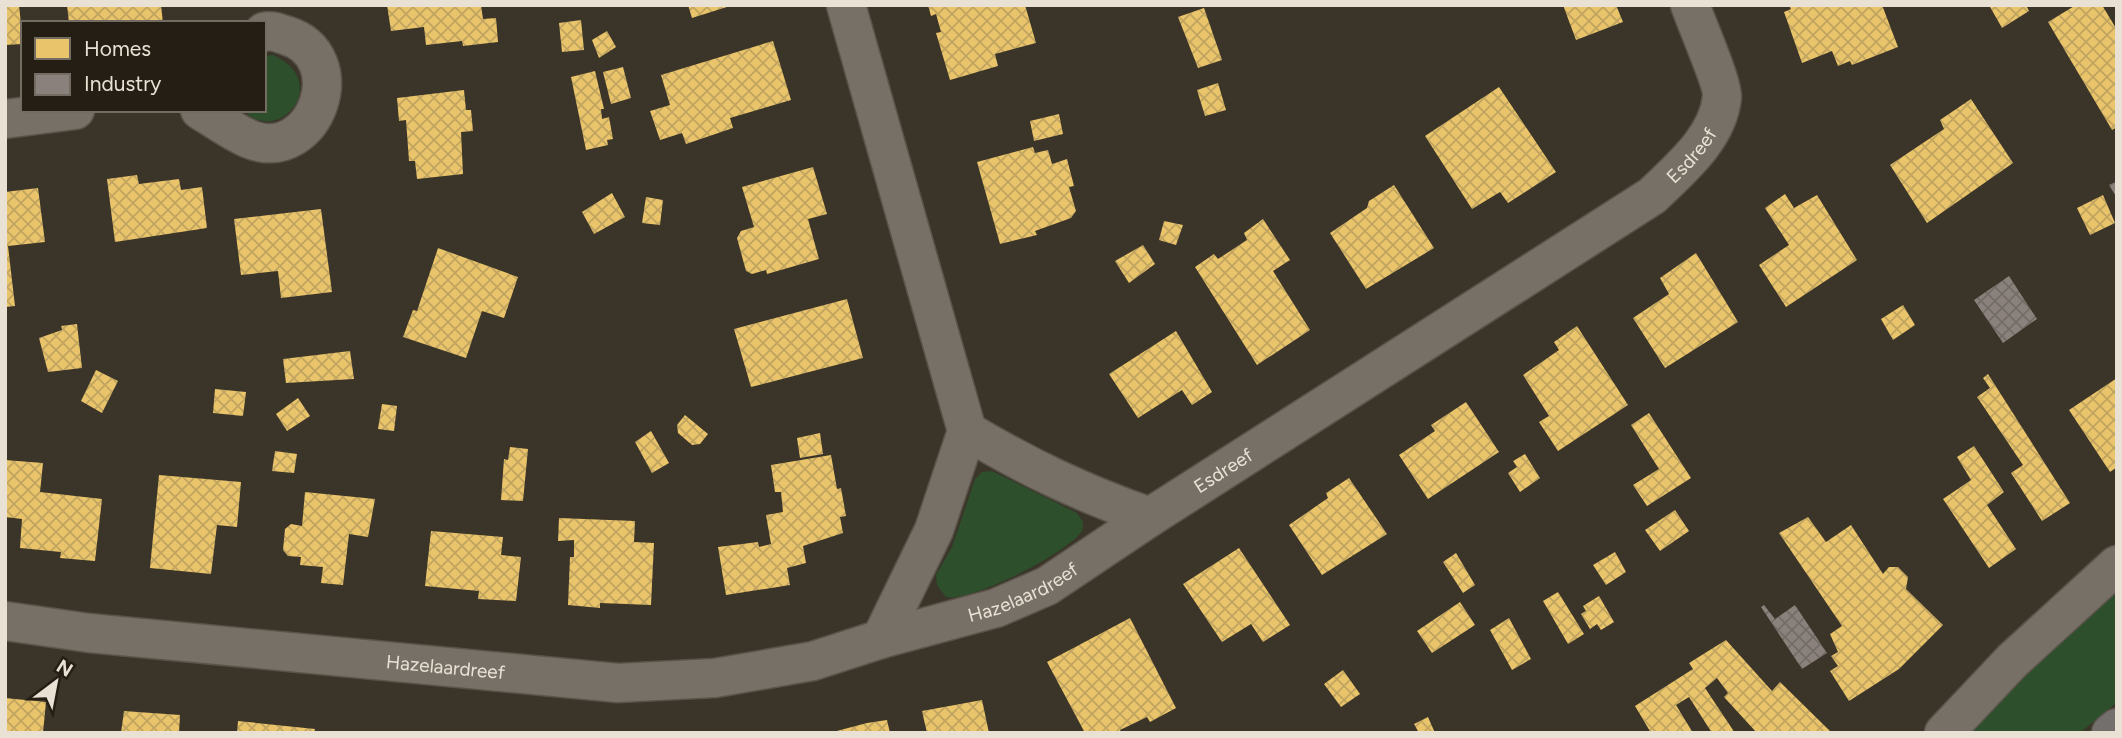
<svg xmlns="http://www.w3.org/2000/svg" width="2122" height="738" viewBox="0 0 2122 738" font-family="Figtree,sans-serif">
	<defs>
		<pattern id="homes-cross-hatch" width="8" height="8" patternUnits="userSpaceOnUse" patternTransform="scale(1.75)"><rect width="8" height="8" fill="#e9c46a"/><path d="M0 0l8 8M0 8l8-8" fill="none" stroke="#c0a460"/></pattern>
		<pattern id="industry-cross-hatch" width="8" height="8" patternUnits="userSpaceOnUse" patternTransform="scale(1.75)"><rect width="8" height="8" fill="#8a817c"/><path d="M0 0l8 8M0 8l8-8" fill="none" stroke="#726c67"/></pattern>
	</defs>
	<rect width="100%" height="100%" fill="#3b3429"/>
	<g fill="#2d4f2c">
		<path d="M 273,55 C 334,83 277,147 243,110 L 264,110 L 264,56 Z"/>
		<path d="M 992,471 L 1077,513 L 1083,522 L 1083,529 C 1073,551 969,603 946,597 L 937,585 L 936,575 L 952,547 L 975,479 L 982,472 Z"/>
		<path d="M 2117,584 L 2117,702 L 2080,733 L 1968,733 Z"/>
	</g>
	<g fill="url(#homes-cross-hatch)">
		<path d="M 5,5 L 19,5 L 23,44 L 5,45 Z"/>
		<path d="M 67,5 L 161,5 L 163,23 L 69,23 Z"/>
		<path d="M 387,5 L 481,5 L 483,19 L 496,18 L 498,42 L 463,46 L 462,41 L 426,45 L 424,27 L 391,31 Z"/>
		<path d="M 688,5 L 730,5 L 730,6 L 692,18 Z"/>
		<path d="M 928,5 L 1025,5 L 1036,43 L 995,54 L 998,66 L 950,80 L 936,33 L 941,32 L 936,14 L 931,16 Z"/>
		<path d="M 1563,5 L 1616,5 L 1623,22 L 1576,40 Z"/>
		<path d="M 1789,5 L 1882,5 L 1898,47 L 1852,65 L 1850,61 L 1838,66 L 1832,51 L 1802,63 L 1784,12 L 1791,9 Z"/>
		<path d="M 1989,5 L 2026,5 L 2029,11 L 2002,28 Z"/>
		<path d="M 2076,5 L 2102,5 L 2117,30 L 2117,127 L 2112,130 L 2048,22 Z"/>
		<path d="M 1204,8 L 1222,60 L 1198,68 L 1178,17 Z"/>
		<path d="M 581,20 L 584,50 L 562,52 L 559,23 Z"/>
		<path d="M 607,31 L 616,47 L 599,58 L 592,40 Z"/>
		<path d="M 773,41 L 791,100 L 730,118 L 733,128 L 686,144 L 682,133 L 660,140 L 650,111 L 670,105 L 661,75 Z"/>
		<path d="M 623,67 L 631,98 L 611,104 L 603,72 Z"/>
		<path d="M 595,71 L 604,109 L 601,109 L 602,119 L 609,117 L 613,139 L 607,140 L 608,145 L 586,150 L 571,77 Z"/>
		<path d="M 1218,83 L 1226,110 L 1205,116 L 1197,90 Z"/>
		<path d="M 1499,87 L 1556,172 L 1508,203 L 1500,192 L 1472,209 L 1425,136 Z"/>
		<path d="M 464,90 L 466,110 L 471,110 L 473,131 L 461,132 L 463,174 L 417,179 L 415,161 L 409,161 L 406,120 L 399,121 L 397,98 Z"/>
		<path d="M 1971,99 L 2013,163 L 1927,223 L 1890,165 L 1944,129 L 1940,120 Z"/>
		<path d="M 1059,114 L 1063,134 L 1034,141 L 1030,121 Z"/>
		<path d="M 1033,147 L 1035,153 L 1048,150 L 1052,164 L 1067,159 L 1074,186 L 1069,187 L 1076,211 L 1071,218 L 1035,231 L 1037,235 L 1000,244 L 977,162 Z"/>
		<path d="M 813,167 L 827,214 L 808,219 L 819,259 L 767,274 L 766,270 L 752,274 L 746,271 L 737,238 L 741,231 L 754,227 L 742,187 Z"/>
		<path d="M 137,175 L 139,184 L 179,179 L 181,190 L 202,187 L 207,228 L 115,242 L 107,179 Z"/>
		<path d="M 1394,185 L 1434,248 L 1366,289 L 1330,233 L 1367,208 L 1369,201 Z"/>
		<path d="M 38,188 L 45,242 L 8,246 L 15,306 L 5,307 L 5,192 Z"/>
		<path d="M 612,193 L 625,217 L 594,234 L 582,212 Z"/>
		<path d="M 1785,194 L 1794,208 L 1817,195 L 1857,260 L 1786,307 L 1759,265 L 1789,245 L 1765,208 Z"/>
		<path d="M 2103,195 L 2115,223 L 2090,235 L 2077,208 Z"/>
		<path d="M 646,197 L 663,200 L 660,225 L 642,223 Z"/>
		<path d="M 321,209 L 332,292 L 281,298 L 278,271 L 241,275 L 234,219 Z"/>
		<path d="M 1263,219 L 1290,260 L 1273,271 L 1310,330 L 1257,365 L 1195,267 L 1214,254 L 1218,259 L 1247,240 L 1244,233 Z"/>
		<path d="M 1164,221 L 1183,225 L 1176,245 L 1159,240 Z"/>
		<path d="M 1143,245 L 1155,264 L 1129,283 L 1115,261 Z"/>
		<path d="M 438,248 L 518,277 L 504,318 L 482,311 L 466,358 L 403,337 L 413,310 L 417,311 Z"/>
		<path d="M 1696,253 L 1738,322 L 1665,368 L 1633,318 L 1669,294 L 1660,278 Z"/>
		<path d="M 847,299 L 863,358 L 751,387 L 734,329 Z"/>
		<path d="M 1903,305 L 1915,325 L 1893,340 L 1881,319 Z"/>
		<path d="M 77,324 L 82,368 L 48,372 L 39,338 L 62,330 L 61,326 Z"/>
		<path d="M 1577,326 L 1628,405 L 1558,451 L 1539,422 L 1549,416 L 1523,375 L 1559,350 L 1554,342 Z"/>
		<path d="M 1176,331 L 1212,392 L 1192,405 L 1182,390 L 1138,418 L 1109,374 Z"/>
		<path d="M 350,351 L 354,379 L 286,383 L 283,359 Z"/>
		<path d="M 96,370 L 118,381 L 102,413 L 81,401 Z"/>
		<path d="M 1988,374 L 2070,503 L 2042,521 L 2011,473 L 2023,465 L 1977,397 L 1990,388 L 1983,378 Z"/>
		<path d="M 2117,378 L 2117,467 L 2110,472 L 2069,410 Z"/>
		<path d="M 215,389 L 246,392 L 243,416 L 213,413 Z"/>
		<path d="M 298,398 L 310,416 L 287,431 L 276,414 Z"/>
		<path d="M 1466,402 L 1499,452 L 1428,499 L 1399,455 L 1435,431 L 1431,425 Z"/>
		<path d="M 382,404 L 397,406 L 394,431 L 378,429 Z"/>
		<path d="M 1649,413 L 1691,478 L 1647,506 L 1633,485 L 1659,469 L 1631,425 Z"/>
		<path d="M 685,415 L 708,434 L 700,444 L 692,445 L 678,433 L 677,425 Z"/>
		<path d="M 651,431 L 669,463 L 652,473 L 635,442 Z"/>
		<path d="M 820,433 L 823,454 L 800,458 L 797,438 Z"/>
		<path d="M 1974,446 L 2004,492 L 1987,505 L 2016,549 L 1989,568 L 1943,499 L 1971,480 L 1957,457 Z"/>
		<path d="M 510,447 L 528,449 L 523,501 L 501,500 L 504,459 L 508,460 Z"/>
		<path d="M 275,451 L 297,454 L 294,473 L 272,471 Z"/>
		<path d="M 1525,454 L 1540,478 L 1520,492 L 1508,473 L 1517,467 L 1513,461 Z"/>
		<path d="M 831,455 L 837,489 L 841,488 L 846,516 L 840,517 L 843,533 L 803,546 L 806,563 L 787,568 L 790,585 L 726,595 L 718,547 L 758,542 L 759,547 L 771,544 L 766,515 L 783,512 L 781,492 L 775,492 L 771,465 Z"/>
		<path d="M 5,460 L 43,463 L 40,492 L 102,499 L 95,561 L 60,558 L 61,552 L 20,548 L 22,519 L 5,517 Z"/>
		<path d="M 159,475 L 241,482 L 237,527 L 217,525 L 211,574 L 150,568 Z"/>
		<path d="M 1349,478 L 1387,534 L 1322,575 L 1289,525 L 1328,498 L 1326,493 Z"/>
		<path d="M 305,492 L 375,499 L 368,537 L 349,534 L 343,585 L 321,583 L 323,567 L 300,565 L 301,557 L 288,556 L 283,550 L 285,529 L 291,524 L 302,526 Z"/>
		<path d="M 1675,510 L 1689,531 L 1660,551 L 1645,530 Z"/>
		<path d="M 1808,517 L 1826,542 L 1851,525 L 1883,574 L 1889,567 L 1898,567 L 1908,577 L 1906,589 L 1943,625 L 1899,669 L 1849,701 L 1830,671 L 1838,666 L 1831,656 L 1838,652 L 1830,634 L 1842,626 L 1779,533 Z"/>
		<path d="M 559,518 L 635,521 L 634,542 L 654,543 L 651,605 L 600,603 L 600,608 L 568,605 L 570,557 L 574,557 L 574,540 L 558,541 Z"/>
		<path d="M 431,531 L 503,537 L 501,555 L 521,557 L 516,601 L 478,599 L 479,591 L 425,586 Z"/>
		<path d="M 1239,548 L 1290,625 L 1263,642 L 1251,624 L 1222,642 L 1183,584 Z"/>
		<path d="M 1615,552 L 1626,572 L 1606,585 L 1593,565 Z"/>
		<path d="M 1456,553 L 1475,585 L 1463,593 L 1443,562 Z"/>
		<path d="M 1558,592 L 1584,634 L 1568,644 L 1543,601 Z"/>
		<path d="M 1599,596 L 1614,622 L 1601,630 L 1597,624 L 1590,629 L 1581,614 L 1586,611 L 1583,606 Z"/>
		<path d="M 1460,602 L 1475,625 L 1432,653 L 1417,631 Z"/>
		<path d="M 1130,618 L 1176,708 L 1150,722 L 1147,717 L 1120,730 L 1121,733 L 1085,733 L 1047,662 Z"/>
		<path d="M 1509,618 L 1531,659 L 1512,670 L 1490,630 Z"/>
		<path d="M 1726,640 L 1772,691 L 1780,682 L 1832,733 L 1757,733 L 1724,697 L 1728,693 L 1717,678 L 1705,688 L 1735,733 L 1712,733 L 1689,697 L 1676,705 L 1693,733 L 1651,733 L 1635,706 L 1693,669 L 1689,663 Z"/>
		<path d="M 1343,670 L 1360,694 L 1341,707 L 1324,684 Z"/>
		<path d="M 5,698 L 46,702 L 43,733 L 5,733 Z"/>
		<path d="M 982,700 L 989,733 L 927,733 L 922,711 Z"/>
		<path d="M 124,711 L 180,715 L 179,733 L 121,733 Z"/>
		<path d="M 1428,717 L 1435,733 L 1419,733 L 1414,724 Z"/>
		<path d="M 887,720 L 890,733 L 829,733 L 867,723 Z"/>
		<path d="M 238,721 L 315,729 L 314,733 L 237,733 Z"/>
	</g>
	<g fill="url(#industry-cross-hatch)">
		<path d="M 2117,181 L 2117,198 L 2109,185 Z"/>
		<path d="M 2009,276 L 2037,319 L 2003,343 L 1974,300 Z"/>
		<path d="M 1764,605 L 1775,619 L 1795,605 L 1827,653 L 1802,669 L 1761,607 Z"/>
	</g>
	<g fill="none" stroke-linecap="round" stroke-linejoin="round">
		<g stroke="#595349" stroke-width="41">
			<g id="minor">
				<path id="s1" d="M 846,5 L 967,431 C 1029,468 1082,493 1150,517 L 1652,196 C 1680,169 1718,138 1722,97 C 1723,84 1696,22 1690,5"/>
				<path d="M 200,110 C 217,120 234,133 252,140 C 315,163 355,56 285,35 C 278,33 272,30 264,32"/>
				<path d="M 5,119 L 75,110"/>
				<path id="s2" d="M 5,621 L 89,633 L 618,683 L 715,678 L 813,661 L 881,639 L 996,608 L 1047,586 L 1150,517"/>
				<path d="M 881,639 L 934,530 L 967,431"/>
				<path d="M 1944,733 L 2012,661 L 2117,565"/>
			</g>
		</g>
		<g stroke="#595349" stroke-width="41">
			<path id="major" d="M 2111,733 L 2117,728"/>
		</g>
		<use href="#minor" stroke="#767067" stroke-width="38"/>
		<use href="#major" stroke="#726f6c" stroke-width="38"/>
	</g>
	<g text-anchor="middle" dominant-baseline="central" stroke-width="7" stroke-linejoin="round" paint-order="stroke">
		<g font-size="19" fill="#eae1d5" stroke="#241e15">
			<text stroke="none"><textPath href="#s1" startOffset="1298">Esdreef</textPath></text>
			<text stroke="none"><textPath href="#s1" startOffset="732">Esdreef</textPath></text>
			<text stroke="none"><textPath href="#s2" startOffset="1034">Hazelaardreef</textPath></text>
			<text stroke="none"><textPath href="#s2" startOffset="443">Hazelaardreef</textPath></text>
		</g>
	</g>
	<rect width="2122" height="738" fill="none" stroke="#eae1d5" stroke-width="14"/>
	<rect x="21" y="21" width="245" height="91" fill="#241e15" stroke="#736c62" stroke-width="2"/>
	<rect x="35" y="38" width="35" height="21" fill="#e9c46a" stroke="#736c62" stroke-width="2"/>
	<text x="84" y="56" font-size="21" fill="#eae1d5">Homes</text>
	<rect x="35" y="74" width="35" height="21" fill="#8a817c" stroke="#736c62" stroke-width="2"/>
	<text x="84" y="91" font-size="21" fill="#eae1d5">Industry</text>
	<g transform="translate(56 682) rotate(32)" stroke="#241e15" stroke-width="5" paint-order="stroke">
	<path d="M0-5L12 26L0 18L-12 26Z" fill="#eae1d5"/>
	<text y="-10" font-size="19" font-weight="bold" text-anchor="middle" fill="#eae1d5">N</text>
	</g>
</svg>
